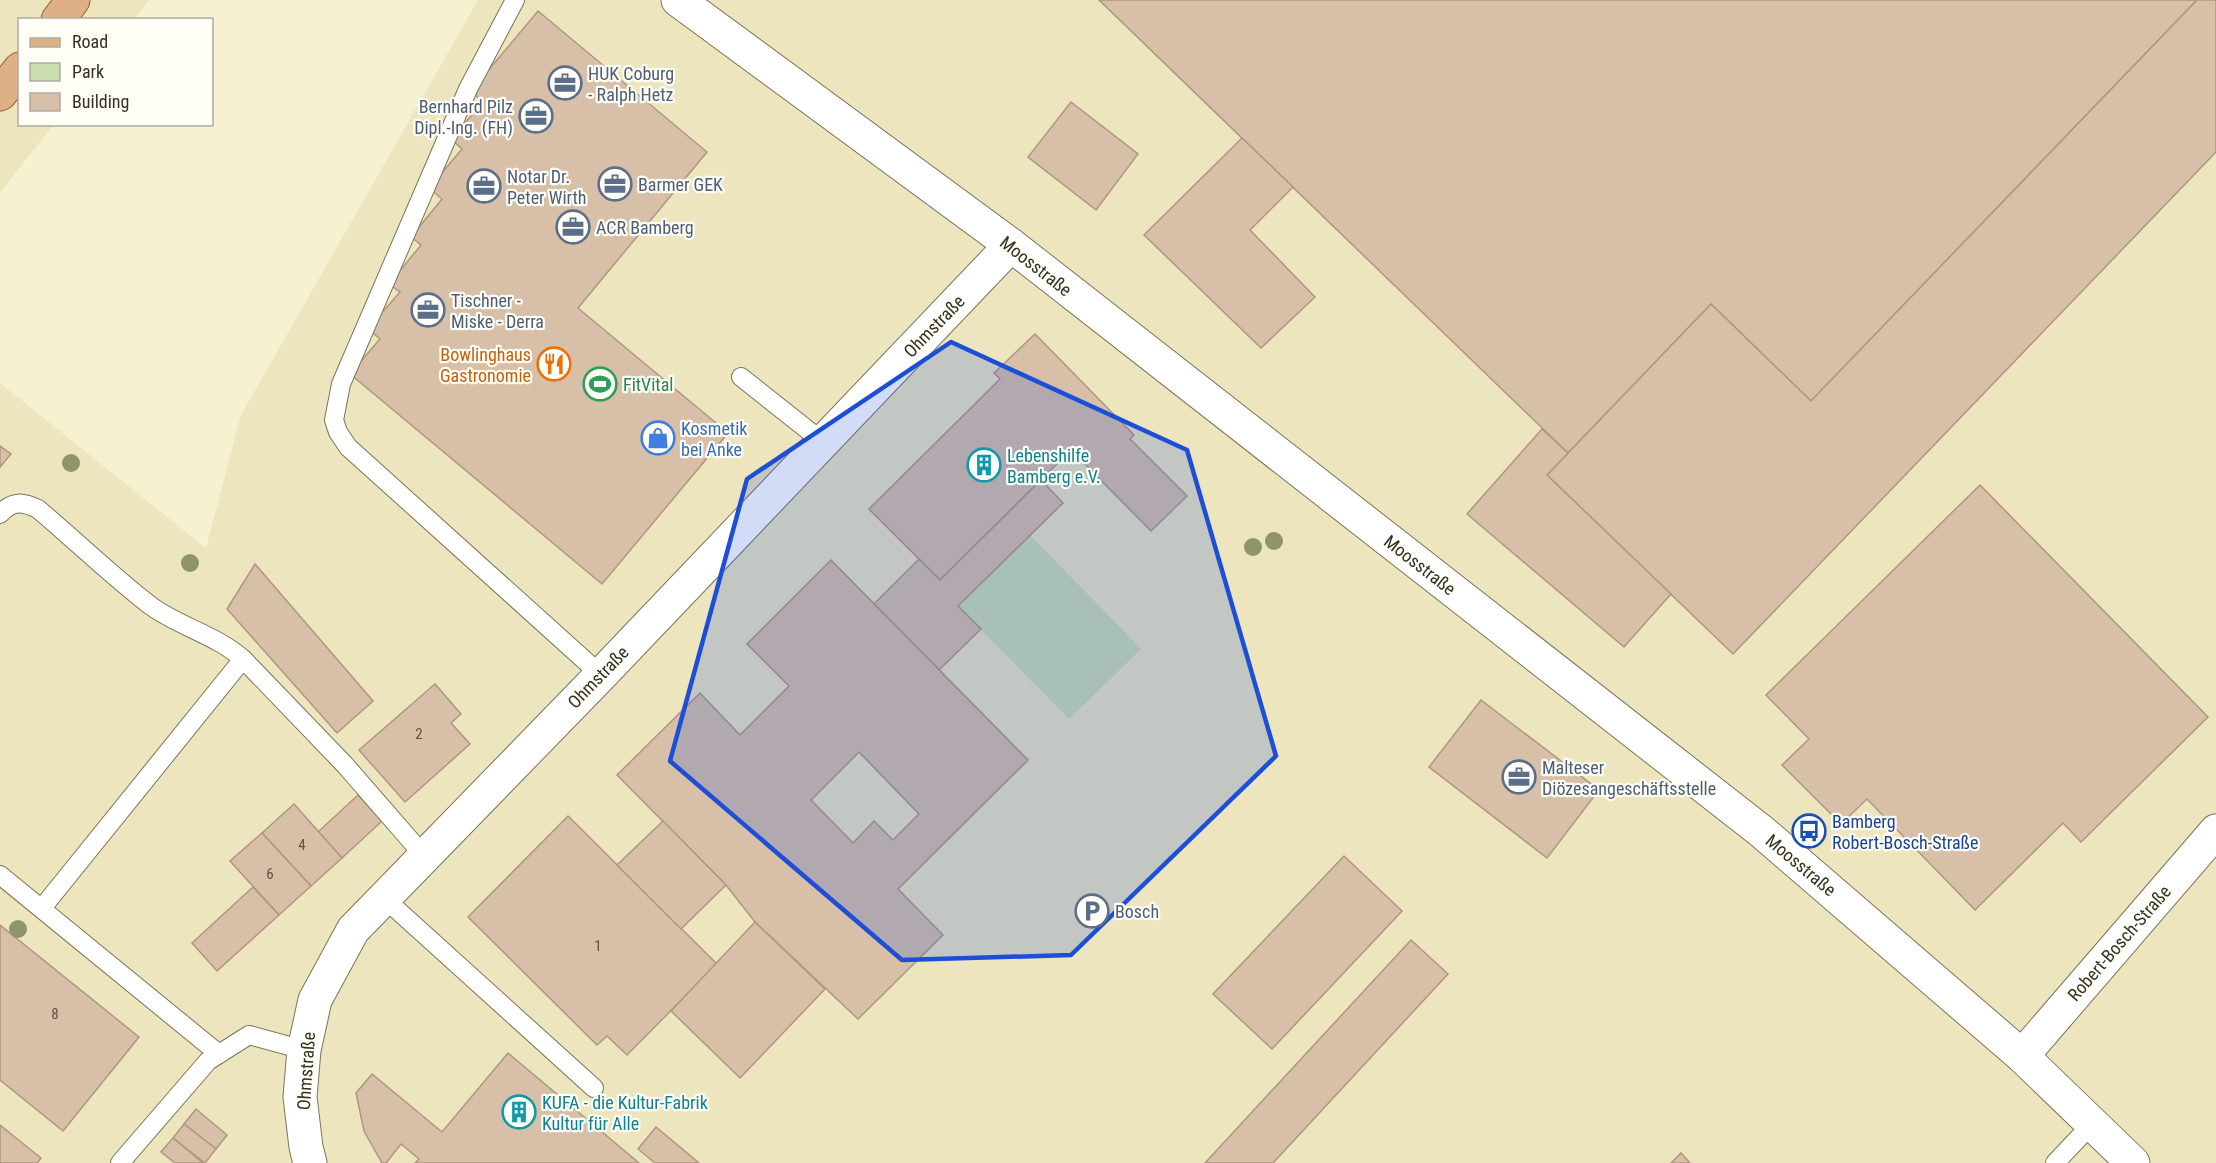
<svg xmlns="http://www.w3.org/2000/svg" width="2216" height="1163" viewBox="0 0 2216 1163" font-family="'Roboto Condensed',sans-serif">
	<rect width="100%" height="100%" fill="#f6f1d0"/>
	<g fill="#ece5be">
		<path d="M 0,0 L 149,0 L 134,19 L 20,20 L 20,124 L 53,125 L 0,193 Z"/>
		<path d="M 478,0 L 2216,0 L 2216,1163 L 0,1163 L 0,383 L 206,548 L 241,415 Z"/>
	</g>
	<path fill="#cbdcae" d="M 1030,535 L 1141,649 L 1069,719 L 958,606 Z"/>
	<g fill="#d8bfa7" stroke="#af9680" stroke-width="1.5" fill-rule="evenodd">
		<path d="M 1099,0 L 2197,0 L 1811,401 L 1711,304 L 1568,453 Z"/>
		<path d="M 2197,0 L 2216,0 L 2216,152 L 1733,654 L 1547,475 L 1711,304 L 1811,401 Z"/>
		<path d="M 538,11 L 707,152 L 578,308 L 728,433 L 602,584 L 350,374 L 380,339 L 368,329 L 400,292 L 389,284 L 421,245 L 411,237 L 442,199 L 429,188 L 462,149 L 451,139 L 483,102 L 471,91 Z"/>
		<path d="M 1071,102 L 1138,154 L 1096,210 L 1028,157 Z"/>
		<path d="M 1242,138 L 1293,187 L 1250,230 L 1315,297 L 1261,348 L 1144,235 Z"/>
		<path d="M 1035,334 L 1134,435 L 1130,439 L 1187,496 L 1151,531 L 1071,450 L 940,580 L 869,509 L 1000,379 L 994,373 Z"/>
		<path d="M 1542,429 L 1568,453 L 1547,475 L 1671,594 L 1624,647 L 1467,514 Z"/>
		<path d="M 0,446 L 11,454 L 0,467 Z"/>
		<path d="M 1041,480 L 1063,503 L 958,606 L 981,629 L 939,670 L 874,604 L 919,559 L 940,580 Z"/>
		<path d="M 1980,485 L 2208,717 L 2081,842 L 2063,823 L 1975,910 L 1867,799 L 1841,824 L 1782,765 L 1809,739 L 1766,695 Z"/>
		<path d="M 831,560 L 1028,760 L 898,889 L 943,935 L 858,1019 L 755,922 L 726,885 L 617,775 L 700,693 L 740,735 L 789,686 L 747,644 ZM 859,752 L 919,814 L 893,840 L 874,821 L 853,843 L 811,800 Z"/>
		<path d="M 255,564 L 373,701 L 337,733 L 227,609 Z"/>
		<path d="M 435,684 L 461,714 L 451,723 L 470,744 L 405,802 L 359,750 Z"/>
		<path d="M 1481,700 L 1599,790 L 1547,858 L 1429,767 Z"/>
		<path d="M 358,795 L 382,821 L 342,858 L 318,832 Z"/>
		<path d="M 294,804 L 342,858 L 311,886 L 262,833 Z"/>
		<path d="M 568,816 L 717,964 L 627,1055 L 607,1036 L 597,1045 L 468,917 Z"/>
		<path d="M 663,821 L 726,885 L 681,929 L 617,865 Z"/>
		<path d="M 262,833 L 311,886 L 279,915 L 230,861 Z"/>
		<path d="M 1344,856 L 1402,911 L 1272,1049 L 1213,994 Z"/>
		<path d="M 253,887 L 279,915 L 217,971 L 192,943 Z"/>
		<path d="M 755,922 L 825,989 L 740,1078 L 671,1011 Z"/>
		<path d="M 0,925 L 139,1037 L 63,1131 L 0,1080 Z"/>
		<path d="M 1411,940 L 1448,974 L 1273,1163 L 1205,1163 Z"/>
		<path d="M 508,1053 L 639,1163 L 415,1163 L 419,1159 L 401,1144 L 386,1163 L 382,1163 L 364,1131 L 356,1093 L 372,1074 L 442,1132 Z"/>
		<path d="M 196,1109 L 227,1135 L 216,1149 L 184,1124 Z"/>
		<path d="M 184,1124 L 216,1149 L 205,1163 L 173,1138 Z"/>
		<path d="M 0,1125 L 41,1158 L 37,1163 L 0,1163 Z"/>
		<path d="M 656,1127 L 699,1163 L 655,1163 L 638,1149 Z"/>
		<path d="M 173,1138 L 203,1163 L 175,1163 L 161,1152 Z"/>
		<path d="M 1681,1153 L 1690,1163 L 1671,1163 Z"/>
	</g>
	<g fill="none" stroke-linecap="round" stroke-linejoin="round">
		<g stroke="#7a7557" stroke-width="20">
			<g id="service">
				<path d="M 515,0 L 468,89 L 341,384 L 334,420 L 338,432 L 348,447 L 601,675"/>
				<path d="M 741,377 L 823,442"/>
				<path d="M 0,514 C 13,500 23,502 38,509 C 76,541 112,576 151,606 C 180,627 216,635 243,659 L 345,765 L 425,857"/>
				<path d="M 0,875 L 219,1054"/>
				<path d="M 384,898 L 594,1088"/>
				<path d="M 42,908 L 243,659"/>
				<path d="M 120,1163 L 208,1061 L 249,1035 L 304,1050"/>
				<path d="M 2055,1163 L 2092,1124"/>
			</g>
		</g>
		<g stroke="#7a7557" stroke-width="35">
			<g id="minor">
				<path d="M 678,0 L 1011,245 L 1761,831 L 2022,1056 L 2133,1163"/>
				<path d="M 2022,1056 L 2216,831"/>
				<path d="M 310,1163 L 306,1147 L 300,1097 L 304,1050 L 315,1000 L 353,930 L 601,675 L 1011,245"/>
			</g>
		</g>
		<g stroke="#94612f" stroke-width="35">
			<g id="primary">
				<path d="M 58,20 L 73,0"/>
				<path d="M 0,94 L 20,69"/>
			</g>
		</g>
		<use href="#service" stroke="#fff" stroke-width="18"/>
		<use href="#minor" stroke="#fff" stroke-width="33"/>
		<use href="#primary" stroke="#deb086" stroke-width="33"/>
	</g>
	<g fill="#8e956a">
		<circle cx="71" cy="463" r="9"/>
		<circle cx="1274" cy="541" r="9"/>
		<circle cx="1253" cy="547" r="9"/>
		<circle cx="190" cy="563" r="9"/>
		<circle cx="18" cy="929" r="9"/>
	</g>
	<path fill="#1d4ed8" fill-opacity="0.2" stroke="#1d4ed8" stroke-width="4.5" stroke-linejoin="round" d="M 951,342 L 1187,450 L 1276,756 L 1071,955 L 902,960 L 670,761 L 747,479 Z"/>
	<defs>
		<g id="office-ring" transform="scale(1.725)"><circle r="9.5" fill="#fefdf6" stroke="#5c6f8a" stroke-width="1.5"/><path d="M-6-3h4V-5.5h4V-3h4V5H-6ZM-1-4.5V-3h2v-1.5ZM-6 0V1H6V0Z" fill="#5c6f8a"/></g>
		<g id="restaurant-ring" transform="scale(1.725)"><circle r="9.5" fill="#fefdf6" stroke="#e8710a" stroke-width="1.5"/><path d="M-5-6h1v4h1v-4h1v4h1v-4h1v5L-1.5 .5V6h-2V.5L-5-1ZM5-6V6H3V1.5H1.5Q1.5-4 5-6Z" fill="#e8710a"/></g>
		<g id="stadium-ring" transform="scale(1.725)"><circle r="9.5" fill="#fefdf6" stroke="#2e9e5b" stroke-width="1.5"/><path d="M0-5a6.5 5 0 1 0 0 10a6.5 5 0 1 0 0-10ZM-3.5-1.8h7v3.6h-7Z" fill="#2e9e5b"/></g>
		<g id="shop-ring" transform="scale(1.725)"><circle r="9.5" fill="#fefdf6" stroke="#3f7fe0" stroke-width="1.5"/><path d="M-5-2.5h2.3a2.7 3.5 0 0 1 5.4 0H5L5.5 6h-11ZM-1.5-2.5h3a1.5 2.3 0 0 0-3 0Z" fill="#3f7fe0"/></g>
		<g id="building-ring" transform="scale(1.725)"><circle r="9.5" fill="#fefdf6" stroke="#0f9aa8" stroke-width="1.5"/><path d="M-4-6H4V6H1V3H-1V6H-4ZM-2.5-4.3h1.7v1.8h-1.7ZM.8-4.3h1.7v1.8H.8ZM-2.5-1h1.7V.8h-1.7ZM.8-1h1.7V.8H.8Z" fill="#0f9aa8"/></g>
		<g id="bus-ring" transform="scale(1.725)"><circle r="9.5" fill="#fefdf6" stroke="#1a4fb4" stroke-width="1.5"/><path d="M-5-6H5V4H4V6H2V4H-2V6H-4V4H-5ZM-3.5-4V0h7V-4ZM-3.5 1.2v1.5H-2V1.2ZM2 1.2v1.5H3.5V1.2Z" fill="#1a4fb4"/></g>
		<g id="parking-ring" transform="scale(1.725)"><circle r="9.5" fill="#fefdf6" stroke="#5c6f8a" stroke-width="1.5"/><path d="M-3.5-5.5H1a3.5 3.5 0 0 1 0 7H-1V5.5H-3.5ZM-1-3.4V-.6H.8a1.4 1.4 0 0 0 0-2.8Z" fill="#5c6f8a"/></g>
	</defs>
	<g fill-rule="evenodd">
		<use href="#office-ring" x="565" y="83"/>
		<use href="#office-ring" x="536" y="116"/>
		<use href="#office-ring" x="615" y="184"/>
		<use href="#office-ring" x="484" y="186"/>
		<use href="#office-ring" x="573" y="227"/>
		<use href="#office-ring" x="428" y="310"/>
		<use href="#restaurant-ring" x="554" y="364"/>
		<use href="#stadium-ring" x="600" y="384"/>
		<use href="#shop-ring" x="658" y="438"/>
		<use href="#building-ring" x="984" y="465"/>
		<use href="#office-ring" x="1519" y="777"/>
		<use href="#bus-ring" x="1809" y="831"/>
		<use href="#parking-ring" x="1092" y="911"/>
		<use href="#building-ring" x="519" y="1112"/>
	</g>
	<g text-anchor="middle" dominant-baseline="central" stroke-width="4.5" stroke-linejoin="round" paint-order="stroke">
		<g font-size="15" fill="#5c5445">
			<text x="419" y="734">2</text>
			<text x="302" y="845">4</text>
			<text x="270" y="874">6</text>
			<text x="598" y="946">1</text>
			<text x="55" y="1014">8</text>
		</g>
		<g font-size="18" fill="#4e5e75" stroke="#fefdf6" text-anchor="start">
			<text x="588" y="73">HUK Coburg<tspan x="588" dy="21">- Ralph Hetz</tspan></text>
			<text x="513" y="106" text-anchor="end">Bernhard Pilz<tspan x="513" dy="21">Dipl.-Ing. (FH)</tspan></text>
			<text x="507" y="176">Notar Dr.<tspan x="507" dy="21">Peter Wirth</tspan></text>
			<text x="638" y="184">Barmer GEK</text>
			<text x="596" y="227">ACR Bamberg</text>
			<text x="451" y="300">Tischner -<tspan x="451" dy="21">Miske - Derra</tspan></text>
			<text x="1542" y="767">Malteser<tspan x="1542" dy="21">Diözesangeschäftsstelle</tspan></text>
			<text x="1115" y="911">Bosch</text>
		</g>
		<g font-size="18" fill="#333124" stroke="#fefdf6">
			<text transform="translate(1036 266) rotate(38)">Moosstraße</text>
			<text transform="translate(934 326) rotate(-46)">Ohmstraße</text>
			<text transform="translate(1420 565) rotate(38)">Moosstraße</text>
			<text transform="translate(598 677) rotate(-46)">Ohmstraße</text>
			<text transform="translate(1801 865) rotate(40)">Moosstraße</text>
			<text transform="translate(2119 943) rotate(-49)">Robert-Bosch-Straße</text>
			<text transform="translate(306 1071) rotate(-86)">Ohmstraße</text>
		</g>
		<g font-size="18" fill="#c56008" stroke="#fefdf6" text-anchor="end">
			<text x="531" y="354">Bowlinghaus<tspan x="531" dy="21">Gastronomie</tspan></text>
		</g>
		<g font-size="18" fill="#27864d" stroke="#fefdf6" text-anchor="start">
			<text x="623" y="384">FitVital</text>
		</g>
		<g font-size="18" fill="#366cbe" stroke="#fefdf6" text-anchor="start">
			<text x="681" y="428">Kosmetik<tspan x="681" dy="21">bei Anke</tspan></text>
		</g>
		<g font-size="18" fill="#0d838f" stroke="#fefdf6" text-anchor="start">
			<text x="1007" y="455">Lebenshilfe<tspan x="1007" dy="21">Bamberg e.V.</tspan></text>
			<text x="542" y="1102">KUFA - die Kultur-Fabrik<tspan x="542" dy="21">Kultur für Alle</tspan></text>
		</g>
		<g font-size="18" fill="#164399" stroke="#fefdf6" text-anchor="start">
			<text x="1832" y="821">Bamberg<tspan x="1832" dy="21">Robert-Bosch-Straße</tspan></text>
		</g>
	</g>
	<rect x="18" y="18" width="195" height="108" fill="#fefdf6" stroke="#adaba2" stroke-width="1.5"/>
	<rect x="30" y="38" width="30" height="9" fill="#deb086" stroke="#adaba2" stroke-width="1.5"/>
	<text x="72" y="48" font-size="18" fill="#333124">Road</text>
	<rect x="30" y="63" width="30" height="18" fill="#cbdcae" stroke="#adaba2" stroke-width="1.5"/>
	<text x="72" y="78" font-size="18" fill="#333124">Park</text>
	<rect x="30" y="93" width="30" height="18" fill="#d8bfa7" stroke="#adaba2" stroke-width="1.5"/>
	<text x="72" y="108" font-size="18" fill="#333124">Building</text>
</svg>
